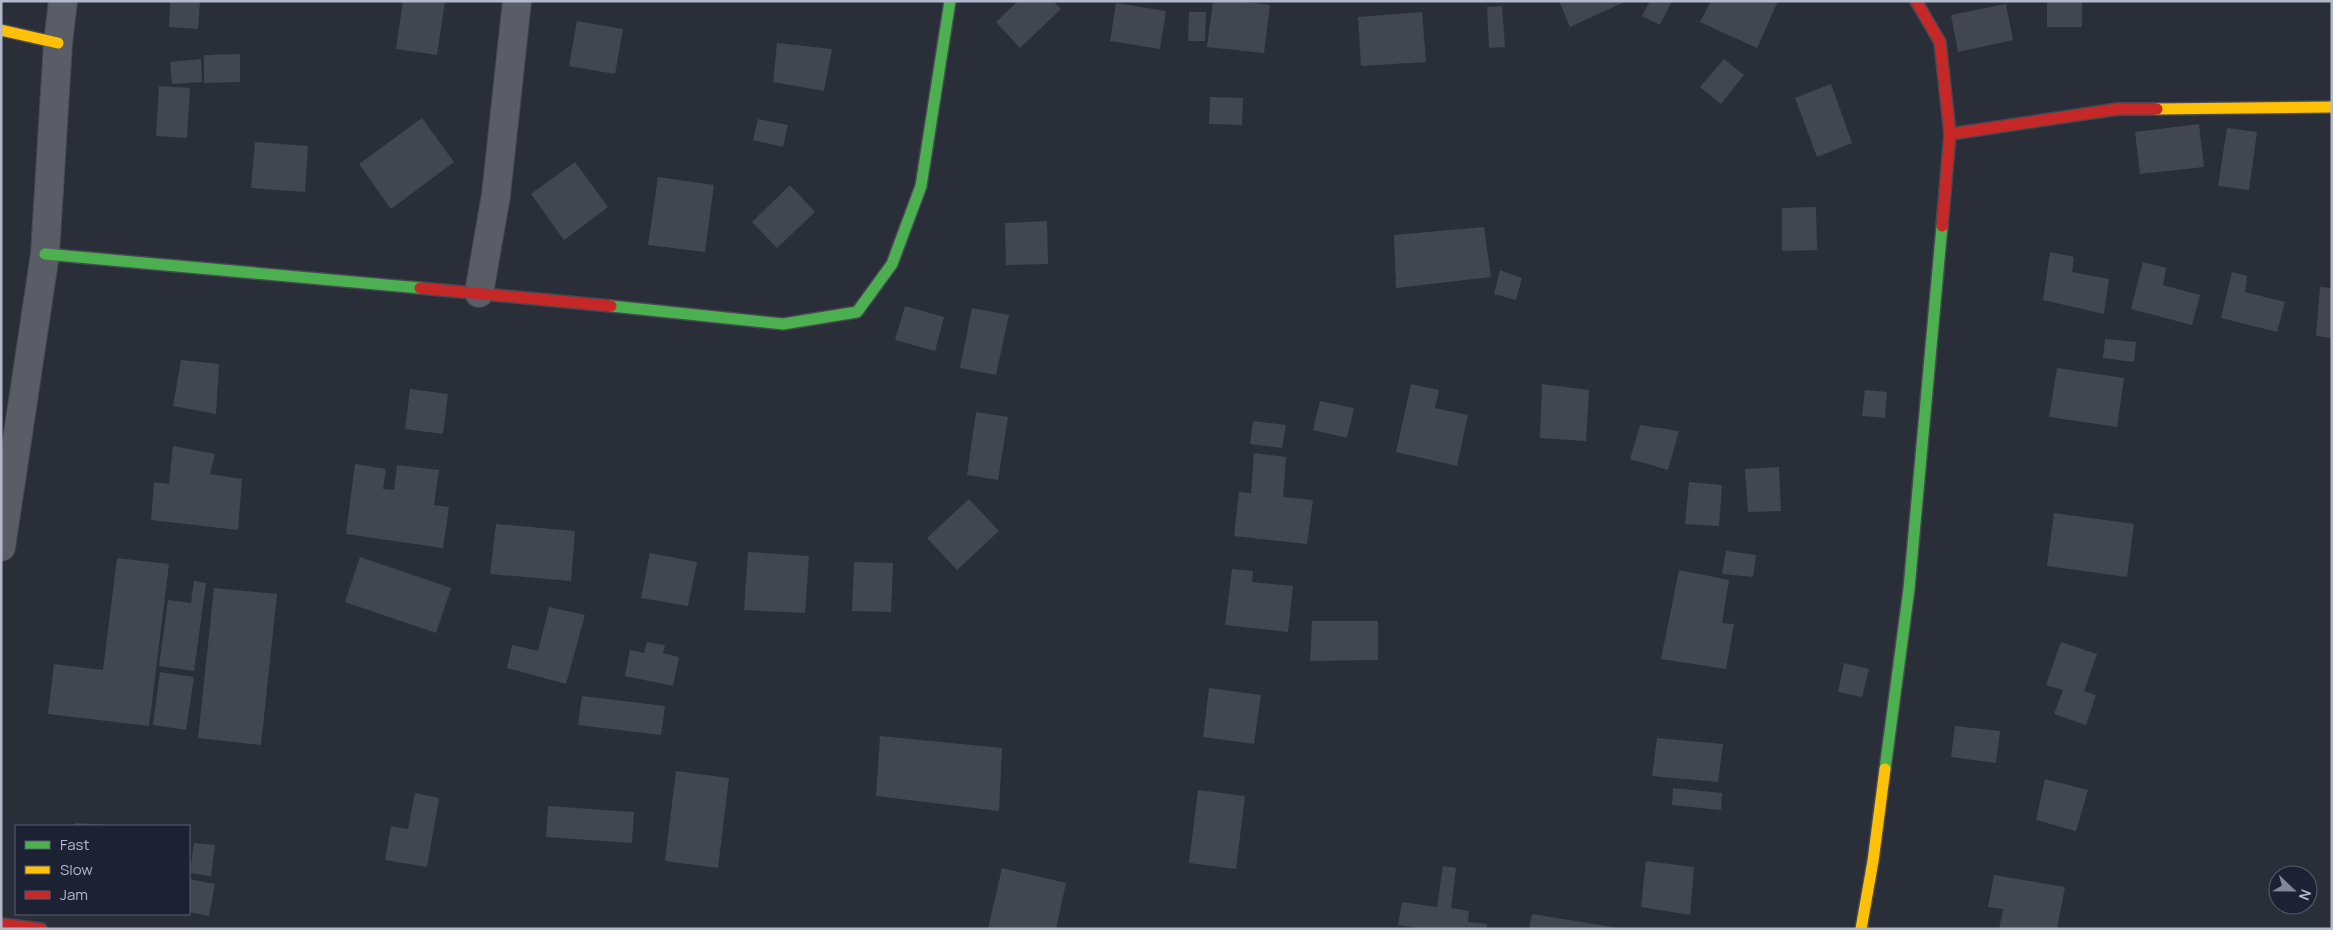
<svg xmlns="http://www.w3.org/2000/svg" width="2333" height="930" viewBox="0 0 2333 930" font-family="Manrope,sans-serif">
	<rect width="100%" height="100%" fill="#292e39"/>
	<g fill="#424650">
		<path d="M 170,1 L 200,1 L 198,29 L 169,27 Z"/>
		<path d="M 403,1 L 445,1 L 437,55 L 396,49 Z"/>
		<path d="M 1018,1 L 1053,1 L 1061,9 L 1020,48 L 996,22 Z"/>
		<path d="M 1213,1 L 1237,1 L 1270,5 L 1264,53 L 1207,47 Z"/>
		<path d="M 1559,1 L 1621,1 L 1622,3 L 1570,27 Z"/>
		<path d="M 1650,1 L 1672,1 L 1660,25 L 1642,16 Z"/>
		<path d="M 1711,1 L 1778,1 L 1757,48 L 1700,22 Z"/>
		<rect x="2047" y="1" width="35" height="26"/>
		<path d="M 1116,3 L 1166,11 L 1160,49 L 1110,41 Z"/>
		<path d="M 2006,4 L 2013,40 L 1958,52 L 1951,15 Z"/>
		<path d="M 1502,6 L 1505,47 L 1489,48 L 1487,7 Z"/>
		<path d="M 1189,12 L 1206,12 L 1205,41 L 1188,41 Z"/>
		<path d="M 1422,12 L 1426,62 L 1361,66 L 1358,17 Z"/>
		<path d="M 577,21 L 623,29 L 615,74 L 569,66 Z"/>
		<path d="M 777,43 L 832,49 L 824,91 L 773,82 Z"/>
		<path d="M 240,54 L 240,82 L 204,83 L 204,55 Z"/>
		<path d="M 201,59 L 202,82 L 172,84 L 170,62 Z"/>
		<path d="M 1724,59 L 1744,75 L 1721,104 L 1700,87 Z"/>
		<path d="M 1831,84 L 1852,143 L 1817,157 L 1795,98 Z"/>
		<path d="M 159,86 L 190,88 L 187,138 L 156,136 Z"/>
		<path d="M 1210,97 L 1243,98 L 1242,125 L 1209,124 Z"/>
		<path d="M 422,118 L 454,162 L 391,209 L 359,164 Z"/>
		<path d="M 758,119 L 788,125 L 783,147 L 753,140 Z"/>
		<path d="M 2199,124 L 2204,167 L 2140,174 L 2135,132 Z"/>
		<path d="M 2227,128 L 2257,132 L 2249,190 L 2218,186 Z"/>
		<path d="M 255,142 L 308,146 L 305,192 L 251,188 Z"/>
		<path d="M 575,162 L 608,207 L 564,240 L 531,194 Z"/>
		<path d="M 658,177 L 714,185 L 705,252 L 648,245 Z"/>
		<path d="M 790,185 L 815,212 L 777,248 L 752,222 Z"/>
		<path d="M 1816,207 L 1817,250 L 1782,251 L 1782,208 Z"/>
		<path d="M 1047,221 L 1048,264 L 1006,265 L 1005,223 Z"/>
		<path d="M 1484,227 L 1491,277 L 1396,288 L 1394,235 Z"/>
		<path d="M 2050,252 L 2074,257 L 2072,272 L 2109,279 L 2104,314 L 2043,300 Z"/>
		<path d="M 2143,262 L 2166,268 L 2163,285 L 2200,295 L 2192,325 L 2131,309 Z"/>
		<path d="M 1500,270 L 1522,278 L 1516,300 L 1494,294 Z"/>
		<path d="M 2232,272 L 2247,276 L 2245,292 L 2285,302 L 2277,332 L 2221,318 Z"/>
		<path d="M 2320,287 L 2332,288 L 2332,338 L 2316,336 Z"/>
		<path d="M 905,306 L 944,317 L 935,351 L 895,340 Z"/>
		<path d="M 972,308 L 1009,315 L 996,375 L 960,368 Z"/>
		<path d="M 2105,339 L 2136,342 L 2134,362 L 2103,358 Z"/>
		<path d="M 181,360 L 219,364 L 216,414 L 173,406 Z"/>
		<path d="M 2057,368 L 2124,378 L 2117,427 L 2049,417 Z"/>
		<path d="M 1411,384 L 1439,390 L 1435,408 L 1468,415 L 1457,466 L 1396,452 Z"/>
		<path d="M 1542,384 L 1589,390 L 1586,441 L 1540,438 Z"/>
		<path d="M 410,389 L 448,394 L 443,434 L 405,429 Z"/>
		<path d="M 1865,390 L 1887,392 L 1885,418 L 1862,416 Z"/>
		<path d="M 1320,401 L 1354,408 L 1347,438 L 1313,430 Z"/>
		<path d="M 976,412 L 1008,417 L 998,480 L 967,475 Z"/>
		<path d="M 1253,421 L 1286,425 L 1282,448 L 1250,444 Z"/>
		<path d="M 1640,425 L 1679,431 L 1668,470 L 1630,459 Z"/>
		<path d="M 173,446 L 215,454 L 210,474 L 242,479 L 238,530 L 151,520 L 154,482 L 169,484 Z"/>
		<path d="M 1254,453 L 1286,457 L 1283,497 L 1313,500 L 1307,544 L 1234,536 L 1239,492 L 1251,493 Z"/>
		<path d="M 355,464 L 386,469 L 383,489 L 394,490 L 397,465 L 439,470 L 434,505 L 449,507 L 443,548 L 346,534 Z"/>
		<path d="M 1779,467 L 1781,511 L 1748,512 L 1745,469 Z"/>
		<path d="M 1689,482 L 1722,485 L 1719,526 L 1685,524 Z"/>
		<path d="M 969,499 L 999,531 L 957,570 L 927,538 Z"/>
		<path d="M 2054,513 L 2134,524 L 2127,577 L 2047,566 Z"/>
		<path d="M 496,524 L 575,531 L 571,581 L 490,574 Z"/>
		<path d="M 1726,551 L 1756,555 L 1753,577 L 1722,574 Z"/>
		<path d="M 748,552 L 809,556 L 805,613 L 744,610 Z"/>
		<path d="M 650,553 L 697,562 L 688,606 L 641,598 Z"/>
		<path d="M 360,557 L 451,588 L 436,633 L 345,602 Z"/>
		<path d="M 117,558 L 169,564 L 149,726 L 48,714 L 54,664 L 103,670 Z"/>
		<path d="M 854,562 L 893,563 L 891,612 L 852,611 Z"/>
		<path d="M 1232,569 L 1253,571 L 1252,582 L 1293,586 L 1288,632 L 1225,625 Z"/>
		<path d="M 1679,570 L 1729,580 L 1722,623 L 1734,624 L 1726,669 L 1661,659 Z"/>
		<path d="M 194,581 L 206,583 L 194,671 L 159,666 L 168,600 L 191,603 Z"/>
		<path d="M 214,588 L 277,594 L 261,745 L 198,738 Z"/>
		<path d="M 549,607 L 585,615 L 566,684 L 507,668 L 512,645 L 538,651 Z"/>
		<path d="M 1312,621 L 1378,621 L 1378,660 L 1310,661 Z"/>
		<path d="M 647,642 L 665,645 L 663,653 L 679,657 L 673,686 L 625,676 L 630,650 L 644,653 Z"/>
		<path d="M 2061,642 L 2097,654 L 2084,691 L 2096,695 L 2086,725 L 2054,714 L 2063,690 L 2046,685 Z"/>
		<path d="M 1844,663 L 1869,669 L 1862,697 L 1838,692 Z"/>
		<path d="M 160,672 L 194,677 L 186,730 L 153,725 Z"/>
		<path d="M 1209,688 L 1261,695 L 1254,744 L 1203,737 Z"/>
		<path d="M 582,696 L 665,706 L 661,735 L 578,725 Z"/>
		<path d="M 1955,726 L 2000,731 L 1996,763 L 1951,757 Z"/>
		<path d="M 880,736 L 1002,748 L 999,811 L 876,796 Z"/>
		<path d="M 1657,738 L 1723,744 L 1718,782 L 1652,776 Z"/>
		<path d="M 676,771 L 729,778 L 718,868 L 665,861 Z"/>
		<path d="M 2045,779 L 2088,790 L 2076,831 L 2036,820 Z"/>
		<path d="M 1673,788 L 1722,793 L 1721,810 L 1672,805 Z"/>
		<path d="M 1198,790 L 1245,796 L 1236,869 L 1189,863 Z"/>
		<path d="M 415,793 L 439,798 L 427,867 L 385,860 L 391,826 L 408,829 Z"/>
		<path d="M 548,806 L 634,812 L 632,843 L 546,837 Z"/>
		<path d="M 75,823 L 106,825 L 106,826 L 74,826 Z"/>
		<path d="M 194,843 L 215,845 L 211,876 L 190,873 Z"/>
		<path d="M 1646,861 L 1694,867 L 1690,915 L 1641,907 Z"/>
		<path d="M 1443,866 L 1456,868 L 1451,908 L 1469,911 L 1468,922 L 1487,924 L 1487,929 L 1424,929 L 1398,925 L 1402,902 L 1437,907 Z"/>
		<path d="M 1002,868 L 1066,883 L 1056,929 L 988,929 Z"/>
		<path d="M 1994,875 L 2065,887 L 2057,929 L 1999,929 L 2003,909 L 1988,907 Z"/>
		<path d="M 189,879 L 215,884 L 209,916 L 189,912 Z"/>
		<path d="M 1532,914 L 1618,928 L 1618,929 L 1529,929 Z"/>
	</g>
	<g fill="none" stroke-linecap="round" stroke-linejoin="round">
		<g stroke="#464951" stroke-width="30">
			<g id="street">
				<path d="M 479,293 L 496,195 L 517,1"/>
				<path d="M 1,547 L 45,254 L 58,43 L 63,1"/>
			</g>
		</g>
		<g stroke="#464951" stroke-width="14">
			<g id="fast">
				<path d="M 45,254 L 420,288"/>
				<path d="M 611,306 L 783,324 L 857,312 L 892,264 L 921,186 L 950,1"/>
				<path d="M 1885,769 L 1909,589 L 1942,226"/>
			</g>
		</g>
		<g stroke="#464951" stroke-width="14">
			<g id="slow">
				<path d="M 1,30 L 58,43"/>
				<path d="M 2157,109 L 2332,107"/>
				<path d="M 1861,929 L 1873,861 L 1885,769"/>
			</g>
		</g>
		<g stroke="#464951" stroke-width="14">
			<g id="jam">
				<path d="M 1916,1 L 1940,42 L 1950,134 L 1942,226"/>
				<path d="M 1950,134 L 2118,109 L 2157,109"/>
				<path d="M 420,288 L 611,306"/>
				<path d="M 1,924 L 41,929"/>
			</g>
		</g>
		<use href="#street" stroke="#5a5c66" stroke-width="28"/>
		<use href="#fast" stroke="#4caf50" stroke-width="11"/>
		<use href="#slow" stroke="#ffc107" stroke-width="11"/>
		<use href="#jam" stroke="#c62828" stroke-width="11"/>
	</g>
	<rect width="2333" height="930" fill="none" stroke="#b3b8ca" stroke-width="5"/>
	<rect x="15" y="825" width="175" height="90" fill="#1c2234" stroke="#585e70"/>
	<rect x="25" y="841" width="25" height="8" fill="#4caf50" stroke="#585e70"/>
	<text x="60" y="850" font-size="15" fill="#b3b8ca">Fast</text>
	<rect x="25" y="866" width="25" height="8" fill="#ffc107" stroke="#585e70"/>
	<text x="60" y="875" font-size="15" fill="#b3b8ca">Slow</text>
	<rect x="25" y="891" width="25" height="8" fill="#c62828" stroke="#585e70"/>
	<text x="60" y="900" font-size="15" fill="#b3b8ca">Jam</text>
	<g transform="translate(2293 890) rotate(112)"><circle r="24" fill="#1c2234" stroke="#585e70"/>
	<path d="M0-4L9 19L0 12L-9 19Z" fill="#838897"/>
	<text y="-8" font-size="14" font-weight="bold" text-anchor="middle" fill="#b3b8ca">N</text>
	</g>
</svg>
